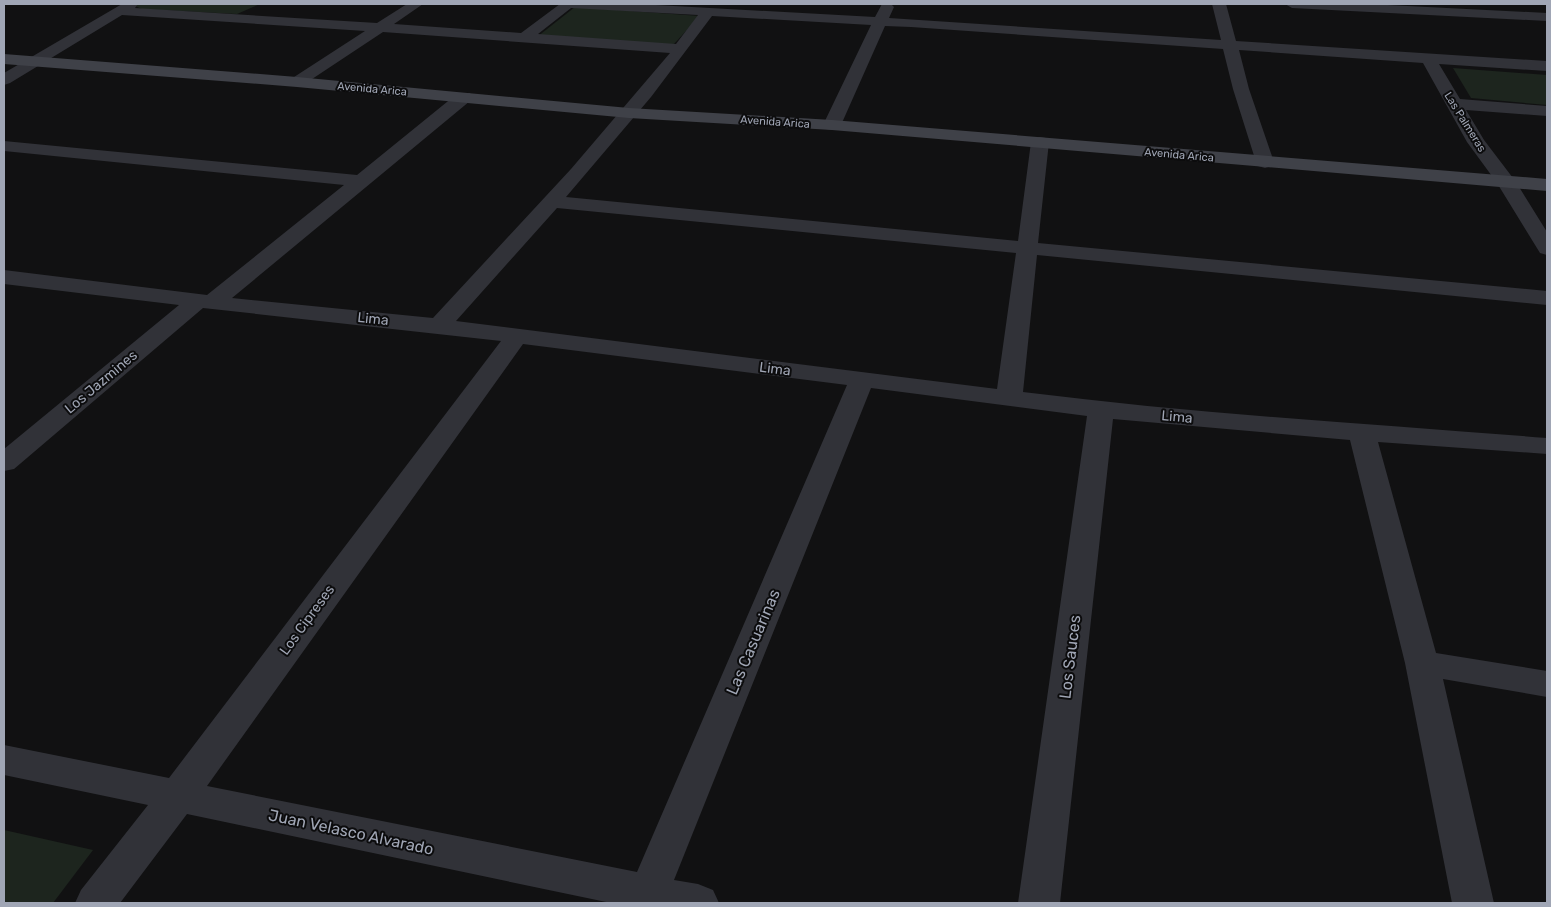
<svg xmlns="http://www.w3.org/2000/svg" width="1551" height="907" viewBox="0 0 1551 907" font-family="Rubik,sans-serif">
	<rect width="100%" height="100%" fill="#111112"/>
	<g fill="#1d251e">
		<path d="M 139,4 L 260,4 L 237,14 L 142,9 L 135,6 Z"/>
		<path d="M 575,7 L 700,16 L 672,46 L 537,37 Z"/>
		<path d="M 1453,68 L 1547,75 L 1547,105 L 1471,98 Z"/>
		<path d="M 4,830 L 93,850 L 53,903 L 4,903 Z"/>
	</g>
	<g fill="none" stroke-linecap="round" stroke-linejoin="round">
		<g fill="#313238" fill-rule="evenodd">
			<path d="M 122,4 L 138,4 L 135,8 L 377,23 L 407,4 L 423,4 L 394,24 L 521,33 L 560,4 L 638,4 L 875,17 L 882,4 L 891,4 L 894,7 L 889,18 L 1221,40 L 1212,4 L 1226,4 L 1236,41 L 1547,61 L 1547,71 L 1439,64 L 1460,99 L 1547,106 L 1547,116 L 1466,110 L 1484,140 L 1516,182 L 1547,232 L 1547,255 L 1540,253 L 1497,183 L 1467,142 L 1423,63 L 1239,50 L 1249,89 L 1274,162 L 1272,166 L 1265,168 L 1258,166 L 1256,162 L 1233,89 L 1223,49 L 911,27 L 885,26 L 841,125 L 838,129 L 832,130 L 826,129 L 823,125 L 871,25 L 712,16 L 651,97 L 566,197 L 1018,241 L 1031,142 L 1034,138 L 1040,137 L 1046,138 L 1049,142 L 1038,243 L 1547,291 L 1547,305 L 1037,255 L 1023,392 C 1197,414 1372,424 1547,438 L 1547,454 L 1378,442 L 1436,653 L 1547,671 L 1547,697 L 1443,679 L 1494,903 L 1452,903 L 1405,663 L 1350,440 L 1113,419 L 1060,903 L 1018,903 L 1087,416 L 871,388 L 674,880 L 698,884 L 713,890 L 719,903 L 611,903 L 187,814 L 120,903 L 75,903 L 81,890 L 148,805 L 4,775 L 4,745 L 169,778 L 501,341 L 203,308 L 14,469 L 4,471 L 4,449 L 179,305 L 4,284 L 4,270 L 207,295 L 344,185 L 4,151 L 4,141 L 357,175 L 458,93 L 470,93 L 472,97 L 470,101 L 232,298 L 433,318 L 571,169 L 670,53 L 383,32 L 303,85 L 291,85 L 289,82 L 291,79 L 365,31 L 122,15 L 10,83 L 4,85 L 4,73 ZM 571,8 L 698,15 L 676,44 L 538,34 ZM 557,208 L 1016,253 L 997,389 L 456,321 ZM 523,344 L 847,385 L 637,872 L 207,786 Z"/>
			<path d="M 1285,4 L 1368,4 L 1547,13 L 1547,21 L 1292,8 Z"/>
		</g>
		<path fill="#3f4148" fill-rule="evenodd" d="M 4,54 L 297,77 L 629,108 L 832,120 L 1547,179 L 1547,191 L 832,130 L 629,118 L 297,87 L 4,64 Z"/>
	</g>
	<g text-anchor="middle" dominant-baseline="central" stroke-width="4" stroke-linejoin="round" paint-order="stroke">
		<g font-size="11" fill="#a0a6b5" stroke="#0c0c0d">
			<text transform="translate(372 89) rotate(5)">Avenida Arica</text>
			<text transform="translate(775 122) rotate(4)">Avenida Arica</text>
			<text transform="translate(1465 122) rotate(58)">Las Palmeras</text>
			<text transform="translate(1179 155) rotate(5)">Avenida Arica</text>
		</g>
		<g font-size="14" fill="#a0a6b5" stroke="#0c0c0d">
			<text transform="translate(373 319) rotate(6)">Lima</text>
			<text transform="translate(775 369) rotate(7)">Lima</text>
			<text transform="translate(101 382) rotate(-40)">Los Jazmines</text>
			<text transform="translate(1177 417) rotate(5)">Lima</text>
			<text transform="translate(307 620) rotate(-54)">Los Cipreses</text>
		</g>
		<g font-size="16" fill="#a0a6b5" stroke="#0c0c0d">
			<text transform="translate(753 642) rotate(-67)">Las Casuarinas</text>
			<text transform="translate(1070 657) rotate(-83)">Los Sauces</text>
			<text transform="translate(351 832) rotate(12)">Juan Velasco Alvarado</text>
		</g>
	</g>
	<rect width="1551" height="907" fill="none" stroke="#a0a6b5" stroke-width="10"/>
</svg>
